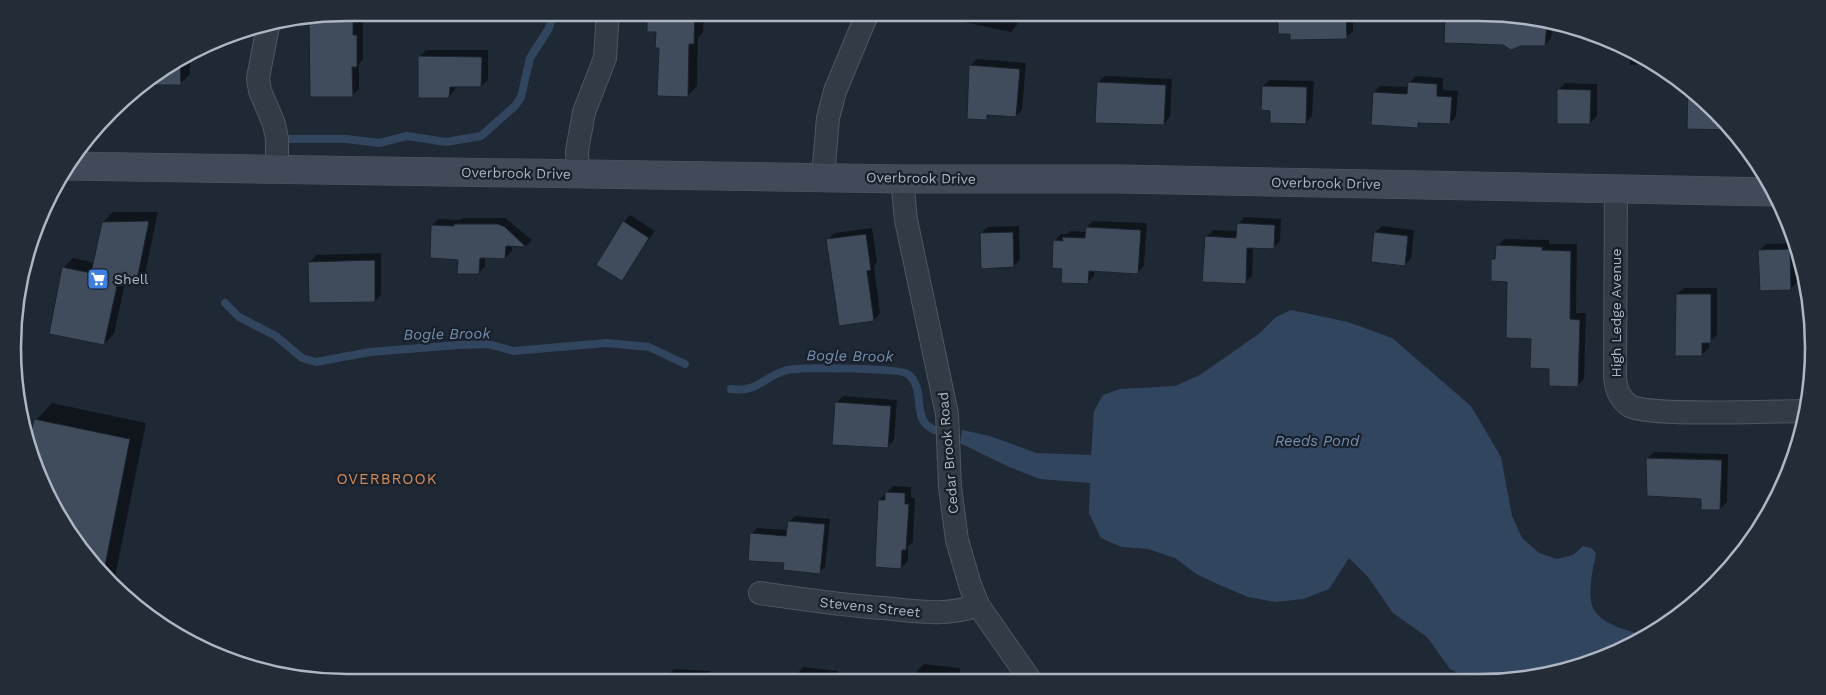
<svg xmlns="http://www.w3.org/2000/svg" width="1826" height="695" viewBox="0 0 1826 695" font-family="'Work Sans',sans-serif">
	<rect width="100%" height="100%" fill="#1f2936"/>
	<path fill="#32455e" d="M 1291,310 L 1348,322 L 1392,338 L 1471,406 L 1501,457 L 1512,516 L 1522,538 L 1539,553 L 1557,559 L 1573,555 L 1583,546 L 1591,548 L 1596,553 C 1584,612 1587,619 1645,636 L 1626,648 L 1523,680 L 1468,678 L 1450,669 L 1427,637 L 1393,613 L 1368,577 L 1349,558 L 1329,589 L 1303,599 L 1276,602 L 1248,597 L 1222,586 L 1198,575 L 1175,558 L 1148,549 L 1122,547 L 1101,538 L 1089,513 L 1090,483 L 1040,479 L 1009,467 L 960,443 L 962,430 L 990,436 L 1036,453 L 1091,455 L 1094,411 L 1103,395 L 1120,389 L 1175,386 L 1200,375 L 1260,333 L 1276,317 Z"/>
	<g fill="#0007">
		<path d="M 348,12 L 363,12 L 363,59 L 359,64 L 359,89 L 352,95 L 312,96 L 311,19 Z"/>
		<path d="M 420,12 L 512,12 L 507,17 L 420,16 Z"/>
		<path d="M 649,12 L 704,12 L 703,33 L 698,37 L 697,86 L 687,96 L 660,47 L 657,31 Z"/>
		<path d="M 965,12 L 1020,12 L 1017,25 L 1011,32 L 963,22 Z"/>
		<path d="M 1279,12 L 1353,12 L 1353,31 L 1346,38 Z"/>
		<path d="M 1450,12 L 1478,12 L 1553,22 L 1551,38 L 1545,45 L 1447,16 Z"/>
		<path d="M 1619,44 L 1627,47 L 1648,60 L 1644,64 L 1630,65 L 1629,56 L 1619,55 Z"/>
		<path d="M 426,50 L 488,50 L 488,80 L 481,86 L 456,86 L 455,90 L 449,97 L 419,57 Z"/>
		<path d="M 190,53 L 190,74 L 180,84 L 144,84 Z"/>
		<path d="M 977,59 L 1026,63 L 1022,110 L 1015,116 L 991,114 L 986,119 L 970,66 Z"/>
		<path d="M 1105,76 L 1172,79 L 1170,117 L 1164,124 L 1098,83 Z"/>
		<path d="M 1416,76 L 1443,78 L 1443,90 L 1458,91 L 1456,116 L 1450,123 L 1422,122 L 1417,127 L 1374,92 L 1380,86 L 1409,87 L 1409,83 Z"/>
		<path d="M 1270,80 L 1314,81 L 1312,116 L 1305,123 L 1271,109 L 1263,86 Z"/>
		<path d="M 1565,83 L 1597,84 L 1597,116 L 1590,123 L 1558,90 Z"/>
		<path d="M 113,212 L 158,212 L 145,274 L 135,284 L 125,284 L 114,334 L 104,344 L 63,268 L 73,258 L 95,263 L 103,222 Z"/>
		<path d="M 630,215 L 655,231 L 621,279 L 624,222 Z"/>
		<path d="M 1244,217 L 1281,219 L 1280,241 L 1273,248 L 1253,247 L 1252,276 L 1245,283 L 1206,237 L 1213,230 L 1237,231 L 1238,224 Z"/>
		<path d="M 462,218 L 505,218 L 532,240 L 526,246 L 512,245 L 512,251 L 505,258 L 485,257 L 485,267 L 478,273 L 459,258 L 432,225 L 439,219 L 460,220 Z"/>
		<path d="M 1093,221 L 1147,223 L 1144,266 L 1138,272 L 1094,270 L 1094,276 L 1087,283 L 1063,267 L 1054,241 L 1061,234 L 1067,234 L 1070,231 L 1086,232 L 1087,227 Z"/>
		<path d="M 1019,226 L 1020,260 L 1014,266 L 981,233 L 988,227 Z"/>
		<path d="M 1382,226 L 1414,230 L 1411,258 L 1405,265 L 1375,233 Z"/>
		<path d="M 872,228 L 877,262 L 874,266 L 880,313 L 874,320 L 828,240 L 834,233 Z"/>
		<path d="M 1504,239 L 1549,240 L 1549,244 L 1577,244 L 1576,313 L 1586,313 L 1584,379 L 1577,386 L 1551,367 L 1532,337 L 1508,280 L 1492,260 L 1497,255 L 1497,246 Z"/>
		<path d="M 1796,243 L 1797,282 L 1790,289 L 1760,250 L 1766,244 Z"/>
		<path d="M 381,253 L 381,295 L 375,301 L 310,262 L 316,255 Z"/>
		<path d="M 1684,288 L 1717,288 L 1717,335 L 1709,342 L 1709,348 L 1702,354 L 1677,294 Z"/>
		<path d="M 843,396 L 897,400 L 894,440 L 887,447 L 836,403 Z"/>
		<path d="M 52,403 L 146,423 L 114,582 L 69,533 L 38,475 L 30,448 L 36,420 Z"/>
		<path d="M 1654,452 L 1728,454 L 1727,502 L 1720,509 L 1703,498 L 1648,458 Z"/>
		<path d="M 893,486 L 911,487 L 911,498 L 915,498 L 913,542 L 908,546 L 908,561 L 901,568 L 879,500 Z"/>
		<path d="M 795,516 L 830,519 L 825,567 L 819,572 L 785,562 L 752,534 L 757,528 L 788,530 L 789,522 Z"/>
		<path d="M 924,664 L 960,668 L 959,681 L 916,681 L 917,671 Z"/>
		<path d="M 803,667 L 838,671 L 838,678 L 844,679 L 844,681 L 796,681 L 797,674 Z"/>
		<path d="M 674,669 L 710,671 L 709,682 L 667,682 L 667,676 Z"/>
		<path d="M 555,673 L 606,678 L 605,682 L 548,682 Z"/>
	</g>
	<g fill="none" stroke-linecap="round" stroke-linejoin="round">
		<g stroke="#32455e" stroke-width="8">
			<path d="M 288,139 L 346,139 L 379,143 L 407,136 L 446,142 L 481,136 L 515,106 L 521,97 L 530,58 L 548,30 L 554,12"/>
			<path d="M 225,303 L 239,317 L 276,336 L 302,358 L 316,362 L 370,352 L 458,345 L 488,344 L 513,351 L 607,343 L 649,347 L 685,364"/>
			<path d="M 731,389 C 758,393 764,376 787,370 C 801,367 900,368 908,374 C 924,387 915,412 925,423 C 927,426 931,428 934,430"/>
		</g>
	</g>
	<g fill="#404c5b" stroke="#1a222d">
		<path d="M 353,12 L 353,35 L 357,35 L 357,67 L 352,67 L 353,97 L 310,97 L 309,19 Z"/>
		<path d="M 647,12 L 695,12 L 694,44 L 689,44 L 688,97 L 657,96 L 659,48 L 655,48 L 656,32 L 647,32 Z"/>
		<path d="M 1278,12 L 1346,12 L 1347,39 L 1290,40 L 1290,34 L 1278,34 Z"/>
		<path d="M 1471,12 L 1547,22 L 1545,46 L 1521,46 L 1511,50 L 1503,45 L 1444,43 L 1445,15 L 1470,16 Z"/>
		<path d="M 418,56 L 482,57 L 481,87 L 450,87 L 449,98 L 418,98 Z"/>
		<path d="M 180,57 L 181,85 L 142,85 L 165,68 Z"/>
		<path d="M 969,65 L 1020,69 L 1016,117 L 987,115 L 987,120 L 967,119 Z"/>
		<path d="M 1097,82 L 1166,85 L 1164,125 L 1095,123 Z"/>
		<path d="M 1408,82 L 1437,84 L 1437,96 L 1452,97 L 1450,124 L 1418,123 L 1418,128 L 1371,125 L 1373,92 L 1407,94 Z"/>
		<path d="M 1262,86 L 1307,87 L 1306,124 L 1270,123 L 1270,111 L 1261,110 Z"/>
		<path d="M 1688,87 L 1731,127 L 1733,130 L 1687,129 Z"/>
		<path d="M 1557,89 L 1591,90 L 1590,124 L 1557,124 Z"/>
		<path d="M 149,221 L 136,285 L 117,286 L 104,345 L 49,334 L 62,267 L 91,273 L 102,222 Z"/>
		<path d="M 623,221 L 649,238 L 622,281 L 596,265 Z"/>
		<path d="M 1237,223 L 1275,225 L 1274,249 L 1247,248 L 1246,284 L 1202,282 L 1205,236 L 1236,238 Z"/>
		<path d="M 454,224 L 498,224 L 505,227 L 526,247 L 506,246 L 505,259 L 480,258 L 479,274 L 457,274 L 458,260 L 430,258 L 431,225 L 454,226 Z"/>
		<path d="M 1086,227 L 1141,230 L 1138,274 L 1089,271 L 1088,284 L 1061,283 L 1062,269 L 1052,268 L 1053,240 L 1063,241 L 1062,237 L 1085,238 Z"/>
		<path d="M 1013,232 L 1014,267 L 981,269 L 980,233 Z"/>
		<path d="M 1374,232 L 1408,236 L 1405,266 L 1371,262 Z"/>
		<path d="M 866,234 L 871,270 L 867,271 L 874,321 L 839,326 L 826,239 Z"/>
		<path d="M 1496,245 L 1543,247 L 1542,250 L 1571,251 L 1570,319 L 1580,320 L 1578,387 L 1549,386 L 1549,369 L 1530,368 L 1531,339 L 1506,338 L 1507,282 L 1491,281 L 1491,259 L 1495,259 Z"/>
		<path d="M 1790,249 L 1791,290 L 1760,291 L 1758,250 Z"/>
		<path d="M 375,260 L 375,302 L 309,303 L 308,262 Z"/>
		<path d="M 1676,294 L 1711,294 L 1711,343 L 1702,343 L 1702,356 L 1675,356 Z"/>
		<path d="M 835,402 L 891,406 L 888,448 L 832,445 Z"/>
		<path d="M 34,419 L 130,439 L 104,571 L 69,533 L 38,475 L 29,446 Z"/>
		<path d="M 1646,458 L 1722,460 L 1720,510 L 1701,510 L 1701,499 L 1647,496 Z"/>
		<path d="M 885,492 L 905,493 L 905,504 L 909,504 L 906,550 L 902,550 L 901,569 L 875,567 L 878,500 L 885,500 Z"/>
		<path d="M 788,521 L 825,524 L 820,574 L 783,570 L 784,563 L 748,561 L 750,533 L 786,536 Z"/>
	</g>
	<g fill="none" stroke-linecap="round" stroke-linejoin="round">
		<g stroke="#4d5662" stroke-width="24">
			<g id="street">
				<path d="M 268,26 L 258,78 L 260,91 L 274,124 L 277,139 L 277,170"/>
				<path d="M 578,174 L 577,151 L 584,112 L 605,58 L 608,12"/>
				<path d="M 823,176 L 828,118 L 835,91 L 868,12"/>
				<path d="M 902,179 L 906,220 L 947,414 L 950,487 L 957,540 L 970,585 L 978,605 L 1031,681"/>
				<path d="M 1616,189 L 1615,377 C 1616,389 1619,399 1630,406 C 1651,417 1775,411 1806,411"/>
				<path d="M 760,593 C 801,599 842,605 883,608 C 916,611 947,617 978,605"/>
			</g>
		</g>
		<g stroke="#4d5662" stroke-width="29">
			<path id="secondary" d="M 69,166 L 902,179 L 1119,179 L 1774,192"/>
		</g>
		<use href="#street" stroke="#323b46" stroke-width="22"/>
		<use href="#secondary" stroke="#404a59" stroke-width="28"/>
	</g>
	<defs>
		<g id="supermarket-square" transform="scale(1.125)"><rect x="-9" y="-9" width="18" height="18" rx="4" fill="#3f7fe0" stroke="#18202b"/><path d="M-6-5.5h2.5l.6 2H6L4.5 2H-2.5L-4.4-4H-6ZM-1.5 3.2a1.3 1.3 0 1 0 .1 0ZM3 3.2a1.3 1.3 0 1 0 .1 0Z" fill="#fff"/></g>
	</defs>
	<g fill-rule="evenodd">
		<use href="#supermarket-square" x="98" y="279"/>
	</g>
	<g text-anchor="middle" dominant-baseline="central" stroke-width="4.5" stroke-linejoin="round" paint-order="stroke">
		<g font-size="14" fill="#acb6c4" stroke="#18202b">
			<text transform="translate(516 173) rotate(1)">Overbrook Drive</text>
			<text transform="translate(921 178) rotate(1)">Overbrook Drive</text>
			<text transform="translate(1326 183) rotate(1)">Overbrook Drive</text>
			<text transform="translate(1616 313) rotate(-90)">High Ledge Avenue</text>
			<text transform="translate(948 453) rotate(-95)">Cedar Brook Road</text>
			<text transform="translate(870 607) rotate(6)">Stevens Street</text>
		</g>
		<g font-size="14" fill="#acb6c4" stroke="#18202b" text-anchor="start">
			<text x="114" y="279">Shell</text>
		</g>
		<g font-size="15" font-style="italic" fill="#748ead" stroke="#18202b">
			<text transform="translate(447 334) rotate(-1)">Bogle Brook</text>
			<text transform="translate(850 356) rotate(1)">Bogle Brook</text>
			<text x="1317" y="441">Reeds Pond</text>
		</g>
		<g font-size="15" letter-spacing="1" fill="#d48a57" stroke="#18202b">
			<text x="387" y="479">OVERBROOK</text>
		</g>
	</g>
	<path d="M0 0H1826V695H0ZM347 21H1479A326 326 0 0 1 1805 347V348A326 326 0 0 1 1479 674H347A326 326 0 0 1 21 348V347A326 326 0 0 1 347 21Z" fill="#242c37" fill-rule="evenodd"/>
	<path fill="none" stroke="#acb6c4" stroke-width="2.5" d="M347 21H1479A326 326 0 0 1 1805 347V348A326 326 0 0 1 1479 674H347A326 326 0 0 1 21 348V347A326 326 0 0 1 347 21Z"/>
</svg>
